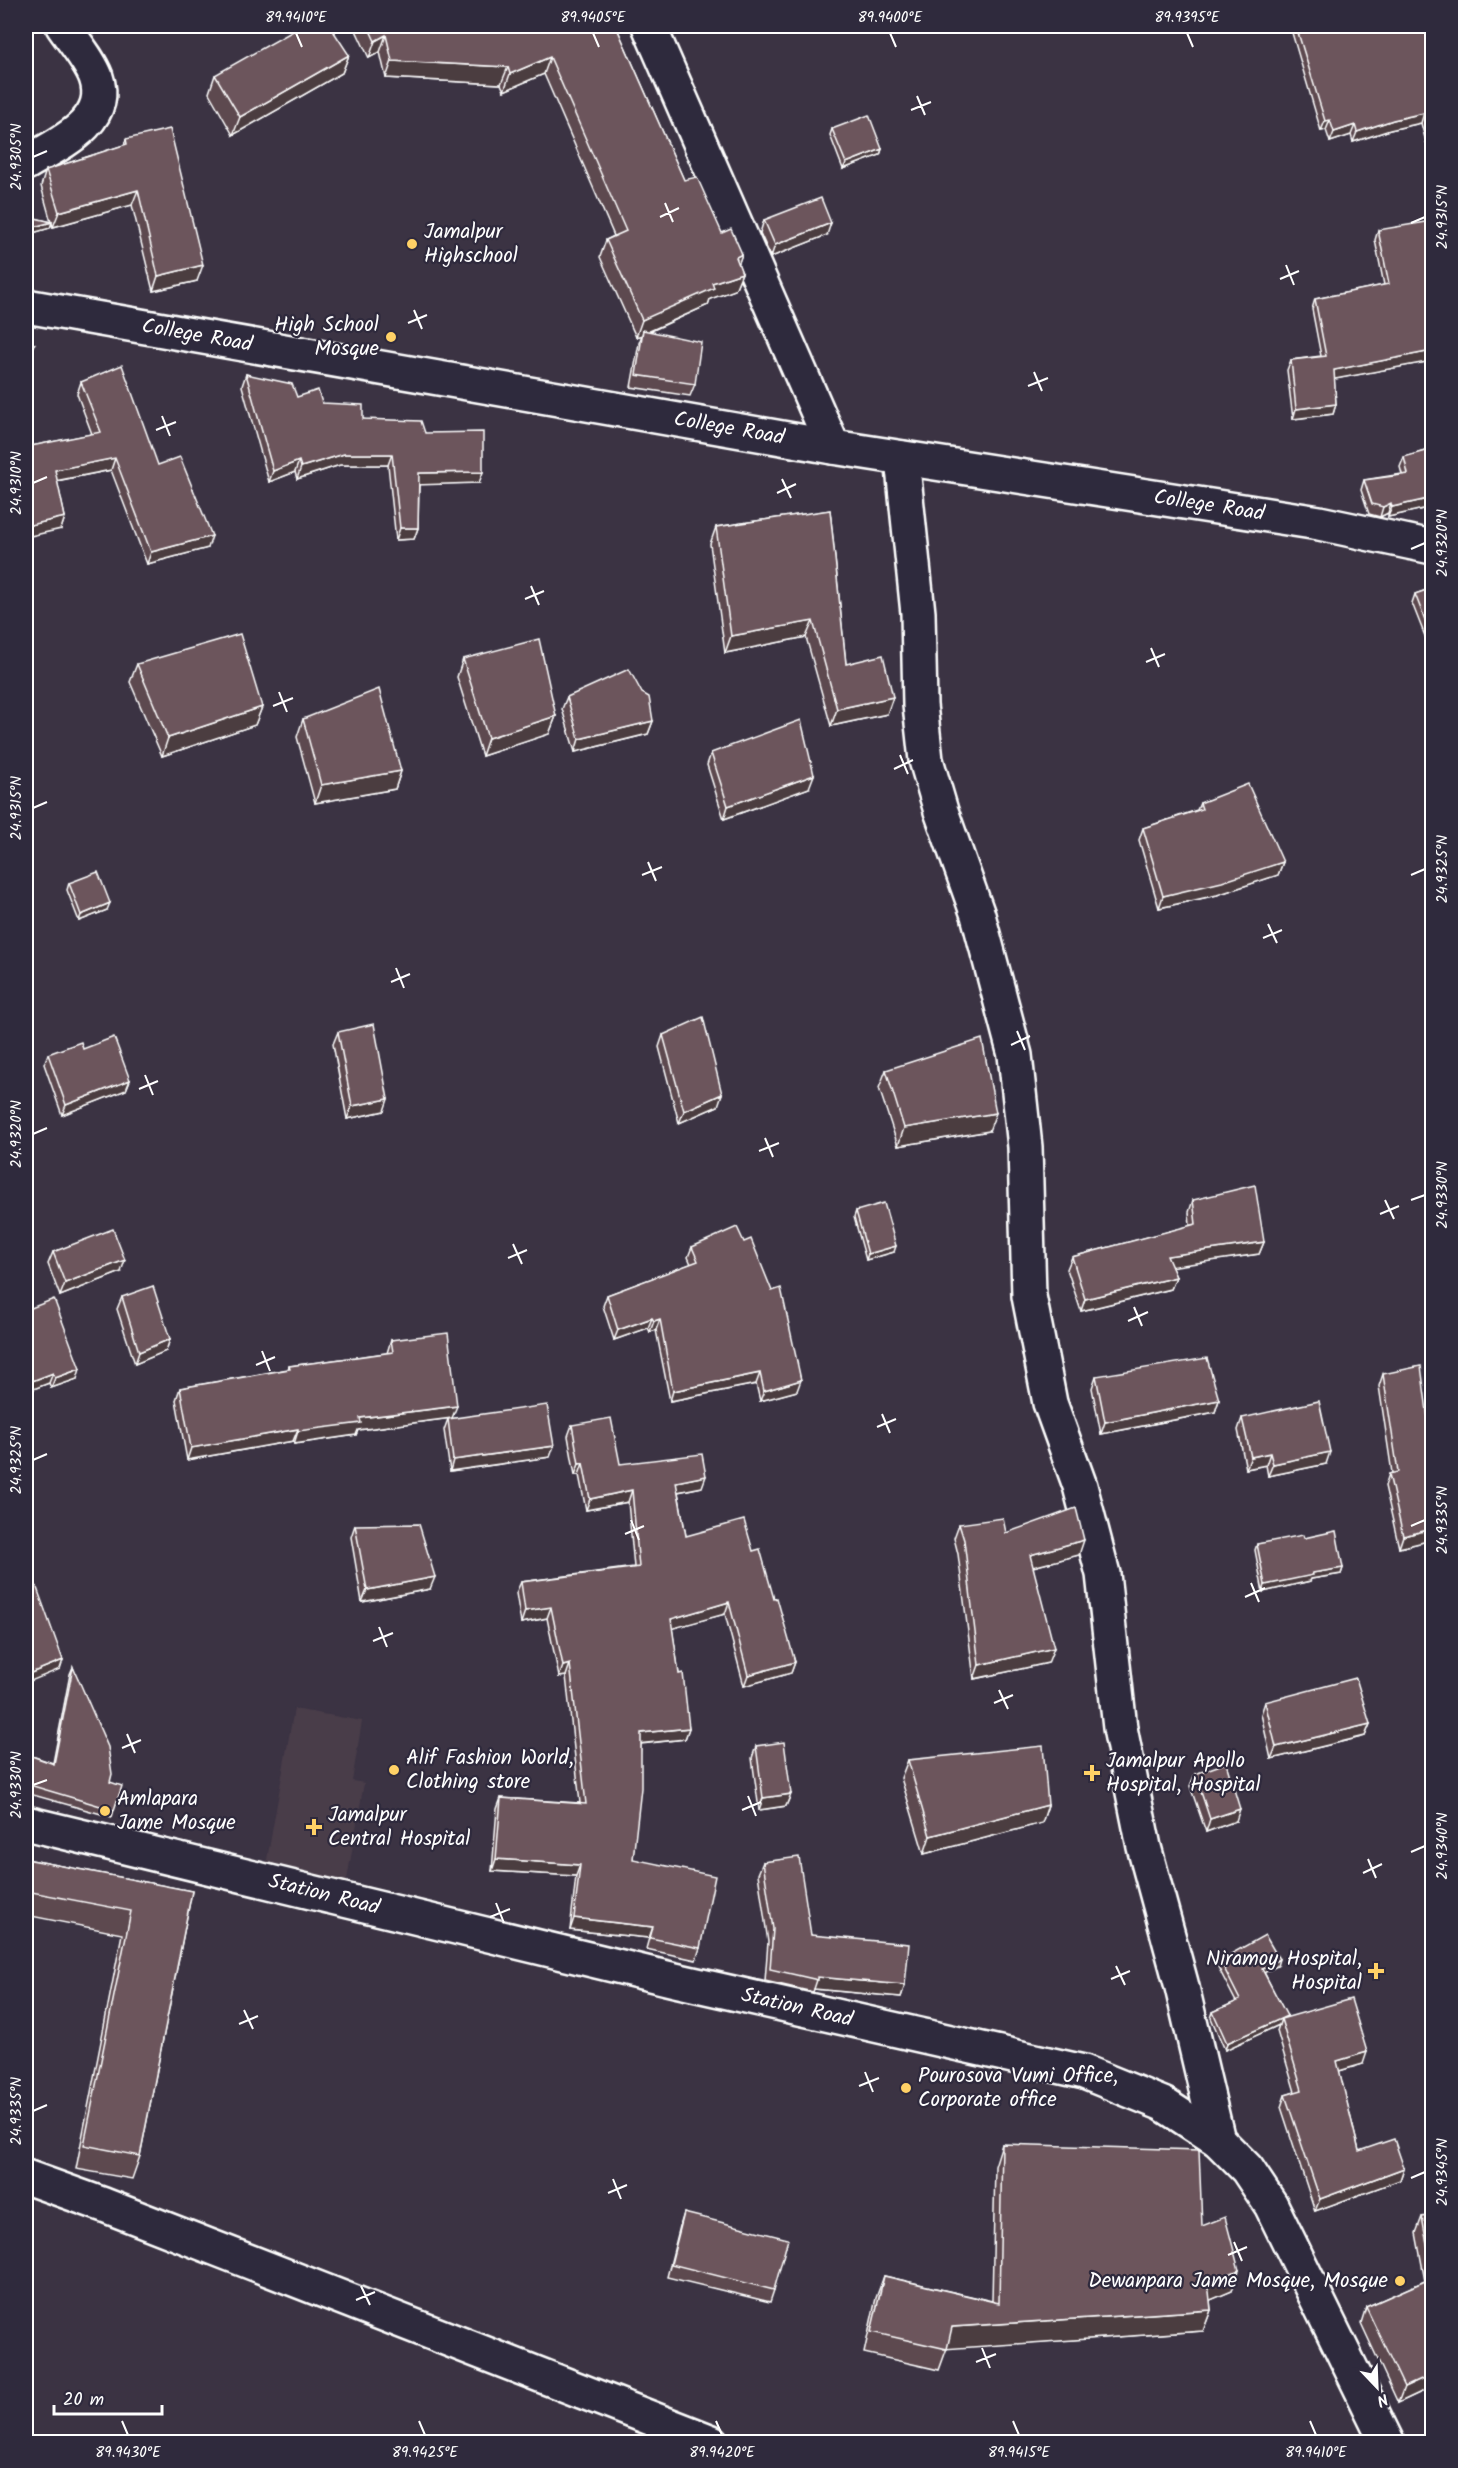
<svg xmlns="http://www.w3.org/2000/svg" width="1458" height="2468" viewBox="0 0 1458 2468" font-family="Kalam,sans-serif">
	<rect width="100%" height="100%" fill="#3b3343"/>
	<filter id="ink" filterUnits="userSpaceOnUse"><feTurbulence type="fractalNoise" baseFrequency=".0167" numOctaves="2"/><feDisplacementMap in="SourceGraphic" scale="12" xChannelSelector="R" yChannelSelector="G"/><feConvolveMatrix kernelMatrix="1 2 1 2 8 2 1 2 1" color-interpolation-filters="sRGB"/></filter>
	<g filter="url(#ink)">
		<path fill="#4a3d4a" d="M 294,1709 L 362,1721 L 352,1781 L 364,1783 L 346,1885 L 265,1871 Z"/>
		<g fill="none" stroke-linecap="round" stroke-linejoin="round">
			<g stroke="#fff" stroke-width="38">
				<g id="street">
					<path d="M 649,26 L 833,447"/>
					<path d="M 26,163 C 56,145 112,123 96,77 C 89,59 74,42 63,26"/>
					<path d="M 902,458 L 918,613 L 920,705 L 926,760 L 941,811 L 978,915 L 1015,1055 L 1025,1147 L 1029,1296 L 1050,1403 L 1080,1486 L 1103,1574 L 1120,1728 L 1144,1847 L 1181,1983 L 1218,2140"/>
					<path d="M 26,2177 L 104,2205 L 712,2442"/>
				</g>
			</g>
			<g stroke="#fff" stroke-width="38">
				<path id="secondary" d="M 26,306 L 833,447 L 1319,523 L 1432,547"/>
			</g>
			<g stroke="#fff" stroke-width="38">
				<path id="primary" d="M 26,1823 L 675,1980 L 1084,2072 L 1163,2104 L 1218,2140 L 1247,2169 L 1271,2205 L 1387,2442"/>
			</g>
			<use href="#street" stroke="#2f2a3d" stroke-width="33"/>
			<use href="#secondary" stroke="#2f2a3d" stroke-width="33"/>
			<use href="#primary" stroke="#2f2a3d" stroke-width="33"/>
		</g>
		<g fill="#5d494f" stroke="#fff" stroke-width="1.5">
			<path d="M 354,26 L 616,26 L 684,180 L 722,233 L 742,254 L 738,264 L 742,273 L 735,290 L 710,299 L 708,305 L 649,332 L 695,384 L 690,396 L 631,387 L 639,343 L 642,335 L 636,337 L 600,257 L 606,240 L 614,236 L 544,74 L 504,91 L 501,84 L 386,78 L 380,52 L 369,58 Z"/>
			<path d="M 1290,26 L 1432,26 L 1432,145 L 1432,141 L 1426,142 L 1421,123 L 1390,130 L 1353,142 L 1351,135 L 1330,142 L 1326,130 L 1321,131 Z"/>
			<path d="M 349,55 L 342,73 L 233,135 L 209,93 L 215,75 Z"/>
			<path d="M 832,129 L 882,149 L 880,155 L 843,169 L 830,135 Z"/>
			<path d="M 126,139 L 197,281 L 153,291 L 132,205 L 53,227 L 52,223 L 50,228 L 26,235 L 26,216 L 51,222 L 41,186 L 46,170 L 124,145 Z"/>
			<path d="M 764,220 L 827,235 L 771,257 L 760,233 Z"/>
			<path d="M 1378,230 L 1432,361 L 1334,379 L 1336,404 L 1333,414 L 1293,419 L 1287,370 L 1291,360 L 1321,356 L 1312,309 L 1315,299 L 1384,285 L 1375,240 Z"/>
			<path d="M 246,374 L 297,397 L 322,403 L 363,419 L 425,433 L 479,483 L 419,484 L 418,528 L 414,539 L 396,540 L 388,465 L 340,465 L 297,479 L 295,472 L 269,482 L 242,386 Z"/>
			<path d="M 81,382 L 158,465 L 208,548 L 147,564 L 111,470 L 57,481 L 65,517 L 61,529 L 26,447 L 92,434 L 77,394 Z"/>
			<path d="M 1432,449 L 1432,507 L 1388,517 L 1388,513 L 1380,517 L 1369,514 L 1361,490 L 1364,480 L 1402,474 L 1400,467 L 1404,457 Z"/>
			<path d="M 830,510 L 846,664 L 887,714 L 831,726 L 806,637 L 725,653 L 710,544 L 716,527 Z"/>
			<path d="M 1432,588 L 1432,654 L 1412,603 L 1415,594 Z"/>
			<path d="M 463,659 L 556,716 L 549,734 L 482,756 L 457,677 Z"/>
			<path d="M 137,664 L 262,707 L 255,725 L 162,756 L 130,682 Z"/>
			<path d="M 567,697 L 653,721 L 648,734 L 575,752 L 562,709 Z"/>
			<path d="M 303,719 L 401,771 L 395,789 L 315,803 L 297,737 Z"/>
			<path d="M 711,753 L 809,788 L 724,819 L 707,765 Z"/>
			<path d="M 1200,803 L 1283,862 L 1278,875 L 1217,895 L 1159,908 L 1139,840 L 1143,828 L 1197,810 Z"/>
			<path d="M 69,883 L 107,910 L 79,921 L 67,890 Z"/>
			<path d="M 338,1032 L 384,1111 L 347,1119 L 333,1044 Z"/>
			<path d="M 663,1035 L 718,1106 L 679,1123 L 659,1047 Z"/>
			<path d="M 83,1049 L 130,1080 L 126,1090 L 62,1115 L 44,1064 L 48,1054 Z"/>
			<path d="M 886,1070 L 989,1131 L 898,1146 L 879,1088 Z"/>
			<path d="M 1193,1200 L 1264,1242 L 1259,1254 L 1171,1266 L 1176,1277 L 1171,1289 L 1081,1311 L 1067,1269 L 1072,1257 L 1190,1226 L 1189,1212 Z"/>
			<path d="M 856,1211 L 894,1252 L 866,1260 L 854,1217 Z"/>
			<path d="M 692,1247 L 797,1391 L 760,1401 L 756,1384 L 670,1401 L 656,1330 L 650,1332 L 648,1328 L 614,1340 L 603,1306 L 607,1295 L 691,1264 L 688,1257 Z"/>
			<path d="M 53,1252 L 121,1272 L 60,1296 L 48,1264 Z"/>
			<path d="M 122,1297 L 170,1339 L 166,1351 L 135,1364 L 117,1309 Z"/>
			<path d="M 26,1310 L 77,1379 L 51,1388 L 49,1383 L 26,1392 Z"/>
			<path d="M 391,1340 L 452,1418 L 358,1430 L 356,1435 L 294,1444 L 293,1441 L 187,1460 L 176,1400 L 180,1388 L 288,1369 L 289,1366 L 387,1353 Z"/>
			<path d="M 1383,1374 L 1432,1540 L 1399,1548 L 1385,1486 L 1389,1474 L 1392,1473 L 1379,1386 Z"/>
			<path d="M 1096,1376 L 1219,1400 L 1215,1412 L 1101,1434 L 1092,1388 Z"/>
			<path d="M 1242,1418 L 1326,1464 L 1268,1476 L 1266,1465 L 1246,1469 L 1238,1430 Z"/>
			<path d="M 448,1419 L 550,1457 L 450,1471 L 444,1430 Z"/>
			<path d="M 572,1425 L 620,1464 L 702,1487 L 678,1492 L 686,1536 L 753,1551 L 774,1599 L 795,1662 L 791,1673 L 744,1686 L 725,1614 L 672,1628 L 679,1674 L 689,1728 L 685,1739 L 641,1744 L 633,1859 L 700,1948 L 696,1960 L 646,1949 L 649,1938 L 570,1930 L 576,1876 L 492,1871 L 497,1809 L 501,1798 L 580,1803 L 566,1676 L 559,1677 L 547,1618 L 521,1623 L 516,1593 L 521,1582 L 634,1567 L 628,1502 L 586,1510 L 579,1475 L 575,1475 L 568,1436 Z"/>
			<path d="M 959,1524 L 1006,1533 L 1079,1555 L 1033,1567 L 1048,1663 L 974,1679 L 958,1554 L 954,1538 Z"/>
			<path d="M 355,1525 L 430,1589 L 362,1602 L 351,1537 Z"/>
			<path d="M 1304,1538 L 1343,1568 L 1341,1574 L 1311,1579 L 1310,1581 L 1263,1592 L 1255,1550 L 1257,1544 Z"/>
			<path d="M 73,1667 L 110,1782 L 114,1810 L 112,1817 L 26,1793 L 26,1754 L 53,1763 L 70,1674 Z"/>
			<path d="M 1265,1702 L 1370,1724 L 1365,1736 L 1271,1759 L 1261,1714 Z"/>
			<path d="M 756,1746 L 791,1794 L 786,1806 L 759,1810 L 752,1758 Z"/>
			<path d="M 908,1760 L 1048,1805 L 1042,1823 L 924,1854 L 901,1778 Z"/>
			<path d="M 1195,1774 L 1236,1821 L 1206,1832 L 1190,1786 Z"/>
			<path d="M 26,1859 L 192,1891 L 140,2156 L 132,2179 L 76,2169 L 122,1934 L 26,1915 Z"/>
			<path d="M 763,1862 L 811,1935 L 905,1985 L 901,1997 L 814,1989 L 813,1992 L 765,1981 L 768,1942 L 758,1874 Z"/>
			<path d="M 1220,1960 L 1277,1966 L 1264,1972 L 1287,2018 L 1363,2064 L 1339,2071 L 1359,2151 L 1404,2168 L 1400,2180 L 1315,2211 L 1281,2107 L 1285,2095 L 1295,2092 L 1277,2031 L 1279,2025 L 1225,2050 L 1211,2018 L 1213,2012 L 1236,2002 L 1218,1967 Z"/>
			<path d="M 1002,2144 L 1202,2226 L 1239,2270 L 1232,2291 L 1210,2300 L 1211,2310 L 1203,2331 L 947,2348 L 939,2370 L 864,2353 L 876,2298 L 884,2276 L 992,2301 L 995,2166 Z"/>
			<path d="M 684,2213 L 774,2290 L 770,2302 L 667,2277 L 680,2226 Z"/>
			<path d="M 1432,2215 L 1432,2390 L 1432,2387 L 1398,2403 L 1361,2323 L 1366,2307 L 1425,2281 L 1416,2233 L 1422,2217 Z"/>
		</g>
		<g fill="#4c3c40" stroke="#fff" stroke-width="1.5">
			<path d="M 386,35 L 380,52 L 369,58 L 375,41 Z"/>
			<path d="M 349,55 L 342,73 L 233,135 L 240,117 Z"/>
			<path d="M 550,57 L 544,74 L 504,91 L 510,74 Z"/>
			<path d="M 392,61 L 508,67 L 501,84 L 386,78 Z"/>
			<path d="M 31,67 L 26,79 L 26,70 Z"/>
			<path d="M 1424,113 L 1421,123 L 1390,130 L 1353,142 L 1357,132 L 1393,120 Z"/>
			<path d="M 1330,120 L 1326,130 L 1321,131 L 1325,121 Z"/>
			<path d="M 1355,125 L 1351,135 L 1330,142 L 1334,132 Z"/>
			<path d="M 1430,132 L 1432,132 L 1432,141 L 1426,142 Z"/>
			<path d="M 882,149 L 880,155 L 843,169 L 846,163 Z"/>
			<path d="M 138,190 L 132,205 L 53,227 L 59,212 Z"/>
			<path d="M 52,222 L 50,228 L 26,235 L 26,229 Z"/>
			<path d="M 831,223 L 827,235 L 771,257 L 775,245 Z"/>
			<path d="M 742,254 L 736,271 L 736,257 Z"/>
			<path d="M 203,265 L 197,281 L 153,291 L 158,276 Z"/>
			<path d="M 742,273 L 735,290 L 710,299 L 708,305 L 643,334 L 643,330 L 642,335 L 636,337 L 642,320 L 712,283 Z"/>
			<path d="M 34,344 L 29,356 L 26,358 L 26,348 Z"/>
			<path d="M 1432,351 L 1432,361 L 1330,380 L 1334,370 Z"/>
			<path d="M 1336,404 L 1333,414 L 1293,419 L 1296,409 Z"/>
			<path d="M 344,454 L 392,454 L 388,465 L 340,465 L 297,479 L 301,467 Z"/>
			<path d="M 115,458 L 111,470 L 50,482 L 55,470 Z"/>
			<path d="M 299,461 L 295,472 L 269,482 L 273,471 Z"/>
			<path d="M 483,472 L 479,483 L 415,485 L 419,473 Z"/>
			<path d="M 1432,498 L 1432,507 L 1388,517 L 1392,507 Z"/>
			<path d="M 1391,503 L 1388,513 L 1380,517 L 1383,507 Z"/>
			<path d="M 65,517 L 61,529 L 26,537 L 26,526 Z"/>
			<path d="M 400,528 L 418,528 L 414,539 L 396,540 Z"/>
			<path d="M 212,536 L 208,548 L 147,564 L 151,552 Z"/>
			<path d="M 813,621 L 806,637 L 725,653 L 731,636 Z"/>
			<path d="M 893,697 L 887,714 L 831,726 L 837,709 Z"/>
			<path d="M 262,707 L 255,725 L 162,756 L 168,738 Z"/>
			<path d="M 556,716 L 549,734 L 482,756 L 488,738 Z"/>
			<path d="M 653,721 L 648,734 L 575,752 L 579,739 Z"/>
			<path d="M 401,771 L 395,789 L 315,803 L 321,785 Z"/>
			<path d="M 814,775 L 809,788 L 724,819 L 728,806 Z"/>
			<path d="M 1283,862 L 1278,875 L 1217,895 L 1159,908 L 1163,896 Z"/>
			<path d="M 110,903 L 107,910 L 79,921 L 81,915 Z"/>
			<path d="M 130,1080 L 126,1090 L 62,1115 L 66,1105 Z"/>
			<path d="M 722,1094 L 718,1106 L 679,1123 L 684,1111 Z"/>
			<path d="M 388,1099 L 384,1111 L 347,1119 L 352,1106 Z"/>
			<path d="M 996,1113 L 989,1131 L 898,1146 L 904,1128 Z"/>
			<path d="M 1264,1242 L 1259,1254 L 1162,1268 L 1167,1256 Z"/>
			<path d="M 896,1246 L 894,1252 L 866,1260 L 868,1254 Z"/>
			<path d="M 125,1260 L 121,1272 L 60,1296 L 65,1283 Z"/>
			<path d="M 1176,1277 L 1171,1289 L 1081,1311 L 1085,1299 Z"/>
			<path d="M 652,1318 L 648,1328 L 614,1340 L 618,1330 Z"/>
			<path d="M 660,1319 L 656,1330 L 650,1332 L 654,1321 Z"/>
			<path d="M 170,1339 L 166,1351 L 135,1364 L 139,1352 Z"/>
			<path d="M 80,1369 L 77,1379 L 51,1388 L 55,1378 Z"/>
			<path d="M 53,1373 L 49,1383 L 26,1392 L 26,1388 L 27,1383 Z"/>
			<path d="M 760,1373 L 756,1384 L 670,1401 L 673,1391 Z"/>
			<path d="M 801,1380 L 797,1391 L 760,1401 L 764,1391 Z"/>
			<path d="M 1219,1400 L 1215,1412 L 1101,1434 L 1105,1422 Z"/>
			<path d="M 457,1406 L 452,1418 L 358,1430 L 356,1435 L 294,1444 L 298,1431 L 360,1418 Z"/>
			<path d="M 298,1429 L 293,1441 L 187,1460 L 191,1448 Z"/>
			<path d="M 554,1446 L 550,1457 L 450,1471 L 453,1460 Z"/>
			<path d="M 1330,1452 L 1326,1464 L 1268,1476 L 1273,1464 Z"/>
			<path d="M 1270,1453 L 1266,1465 L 1246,1469 L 1251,1457 Z"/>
			<path d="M 583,1463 L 579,1475 L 575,1475 L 579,1464 Z"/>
			<path d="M 706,1476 L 702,1487 L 672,1493 L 676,1482 Z"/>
			<path d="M 632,1490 L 628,1502 L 586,1510 L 590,1499 Z"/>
			<path d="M 1432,1529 L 1432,1540 L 1399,1548 L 1403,1536 Z"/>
			<path d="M 1084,1540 L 1079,1555 L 1025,1569 L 1030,1555 Z"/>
			<path d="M 1343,1568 L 1341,1574 L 1311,1579 L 1310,1581 L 1263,1592 L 1265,1585 L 1312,1573 Z"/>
			<path d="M 435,1577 L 430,1589 L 362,1602 L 367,1590 Z"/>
			<path d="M 729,1602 L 725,1614 L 667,1630 L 671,1619 Z"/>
			<path d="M 551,1607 L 547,1618 L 521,1623 L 525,1611 Z"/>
			<path d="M 1054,1648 L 1048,1663 L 974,1679 L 979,1665 Z"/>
			<path d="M 63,1660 L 60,1669 L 26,1683 L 26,1675 Z"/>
			<path d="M 795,1662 L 791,1673 L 744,1686 L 748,1675 Z"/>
			<path d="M 570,1664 L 566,1676 L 559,1677 L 563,1666 Z"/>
			<path d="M 1370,1724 L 1365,1736 L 1271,1759 L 1276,1747 Z"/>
			<path d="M 689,1728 L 685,1739 L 637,1744 L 641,1733 Z"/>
			<path d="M 791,1794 L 786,1806 L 759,1810 L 763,1798 Z"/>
			<path d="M 1048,1805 L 1042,1823 L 924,1854 L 930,1836 Z"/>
			<path d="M 1240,1809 L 1236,1821 L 1206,1832 L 1210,1819 Z"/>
			<path d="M 496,1859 L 580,1865 L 576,1876 L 492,1871 Z"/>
			<path d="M 574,1918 L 653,1927 L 649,1938 L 570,1930 Z"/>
			<path d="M 1279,1959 L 1277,1966 L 1260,1975 L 1262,1969 Z"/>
			<path d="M 818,1977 L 905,1985 L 901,1997 L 814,1989 Z"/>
			<path d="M 1287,2016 L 1285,2022 L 1281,2019 L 1279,2025 L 1225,2050 L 1227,2043 Z"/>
			<path d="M 1367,2052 L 1363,2064 L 1332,2073 L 1337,2061 Z"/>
			<path d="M 1404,2168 L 1400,2180 L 1315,2211 L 1320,2199 Z"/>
			<path d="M 1239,2270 L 1232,2291 L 1201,2304 L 1208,2282 Z"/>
			<path d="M 1211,2310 L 1203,2331 L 944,2349 L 952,2327 Z"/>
			<path d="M 1432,2374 L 1432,2387 L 1398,2403 L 1404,2387 Z"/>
		</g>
		<g fill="#6c555c" stroke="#fff" stroke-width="1.5">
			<path d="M 302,26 L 330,26 L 349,55 L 240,117 L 215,75 Z"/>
			<path d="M 368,26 L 616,26 L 684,180 L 697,177 L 722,233 L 731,229 L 742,254 L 736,257 L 742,273 L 712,283 L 714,288 L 642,320 L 606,240 L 626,231 L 550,57 L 510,74 L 508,67 L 392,61 L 386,35 L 375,41 Z"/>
			<path d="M 1296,26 L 1432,26 L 1432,132 L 1430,132 L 1424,113 L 1393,120 L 1357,132 L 1355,125 L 1334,132 L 1330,120 L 1325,121 Z"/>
			<path d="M 26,57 L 31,67 L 26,70 Z"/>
			<path d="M 869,115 L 882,149 L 846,163 L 832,129 Z"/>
			<path d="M 170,129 L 203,265 L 158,276 L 138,190 L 59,212 L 46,170 L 127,144 L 126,139 Z"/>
			<path d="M 821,198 L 831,223 L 775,245 L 764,220 Z"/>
			<path d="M 26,216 L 52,222 L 26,229 Z"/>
			<path d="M 1432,221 L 1432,351 L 1334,370 L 1336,404 L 1296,409 L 1291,360 L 1326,356 L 1315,299 L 1389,284 L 1378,230 Z"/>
			<path d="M 643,330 L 701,342 L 695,384 L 636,375 Z"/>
			<path d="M 26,343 L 34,344 L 26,348 Z"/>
			<path d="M 122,365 L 158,465 L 180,457 L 212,536 L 151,552 L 115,458 L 55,470 L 65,517 L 26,526 L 26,447 L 101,432 L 81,382 Z"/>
			<path d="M 246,374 L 292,384 L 297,397 L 318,390 L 322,403 L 363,405 L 363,419 L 421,421 L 425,433 L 483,432 L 483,472 L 419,473 L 418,528 L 400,528 L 392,454 L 344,454 L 301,467 L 299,461 L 273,471 Z"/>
			<path d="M 1432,449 L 1432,498 L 1392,507 L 1391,503 L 1383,507 L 1372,504 L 1364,480 L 1408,474 L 1404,457 Z"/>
			<path d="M 830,510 L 846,664 L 883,655 L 893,697 L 837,709 L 813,621 L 731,636 L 716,527 Z"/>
			<path d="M 1432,588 L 1432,638 L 1415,594 Z"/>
			<path d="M 240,634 L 262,707 L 168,738 L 137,664 Z"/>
			<path d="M 539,639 L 556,716 L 488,738 L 463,659 Z"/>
			<path d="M 629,669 L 642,693 L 649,697 L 653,721 L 579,739 L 567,697 Z"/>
			<path d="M 379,689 L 401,771 L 321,785 L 303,719 Z"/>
			<path d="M 801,720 L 814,775 L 728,806 L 711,753 Z"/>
			<path d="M 1248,784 L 1283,862 L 1222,882 L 1163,896 L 1143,828 L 1202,809 L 1200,803 Z"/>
			<path d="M 98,872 L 110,903 L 81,915 L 69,883 Z"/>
			<path d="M 703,1017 L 722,1094 L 684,1111 L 663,1035 Z"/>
			<path d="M 374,1024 L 388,1099 L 352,1106 L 338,1032 Z"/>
			<path d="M 114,1037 L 130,1080 L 66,1105 L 48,1054 L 81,1042 L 83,1049 Z"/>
			<path d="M 982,1039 L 996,1113 L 904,1128 L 886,1070 Z"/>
			<path d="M 1255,1185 L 1264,1242 L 1167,1256 L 1176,1277 L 1085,1299 L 1072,1257 L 1196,1224 L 1193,1200 Z"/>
			<path d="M 884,1203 L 896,1246 L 868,1254 L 856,1211 Z"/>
			<path d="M 737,1227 L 744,1242 L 751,1239 L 772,1291 L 781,1288 L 801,1380 L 764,1391 L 760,1373 L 673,1391 L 660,1319 L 654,1321 L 652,1318 L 618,1330 L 607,1295 L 698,1261 L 692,1247 Z"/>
			<path d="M 113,1229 L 125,1260 L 65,1283 L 53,1252 Z"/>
			<path d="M 153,1286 L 170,1339 L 139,1352 L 122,1297 Z"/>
			<path d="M 54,1299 L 80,1369 L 55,1378 L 53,1373 L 27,1383 L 26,1377 L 26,1310 Z"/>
			<path d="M 448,1333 L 457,1406 L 360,1418 L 361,1423 L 298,1431 L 298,1429 L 191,1448 L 180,1388 L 290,1369 L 289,1366 L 393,1352 L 391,1340 Z"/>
			<path d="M 1207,1358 L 1219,1400 L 1105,1422 L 1096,1376 Z"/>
			<path d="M 1421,1366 L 1432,1449 L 1432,1529 L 1403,1536 L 1389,1474 L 1398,1472 L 1383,1374 Z"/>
			<path d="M 1319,1401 L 1330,1452 L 1273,1464 L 1270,1453 L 1251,1457 L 1242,1418 Z"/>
			<path d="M 547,1405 L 554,1446 L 453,1460 L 448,1419 Z"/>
			<path d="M 611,1418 L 620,1464 L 702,1454 L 706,1476 L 676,1482 L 686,1536 L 744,1520 L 753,1551 L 760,1549 L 774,1599 L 777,1598 L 795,1662 L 748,1675 L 729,1602 L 671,1619 L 679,1674 L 683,1673 L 689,1728 L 641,1733 L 641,1788 L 633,1859 L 715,1876 L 700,1948 L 650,1938 L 653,1927 L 574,1918 L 580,1865 L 496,1859 L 501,1798 L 586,1804 L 570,1664 L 563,1666 L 551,1607 L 525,1611 L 521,1582 L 639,1567 L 632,1490 L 590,1499 L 583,1463 L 579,1464 L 572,1425 Z"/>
			<path d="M 1076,1508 L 1084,1540 L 1030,1555 L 1054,1648 L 979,1665 L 964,1540 L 959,1524 L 1003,1518 L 1006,1533 Z"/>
			<path d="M 419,1524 L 435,1577 L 367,1590 L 355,1525 Z"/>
			<path d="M 1336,1531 L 1343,1568 L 1312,1573 L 1313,1575 L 1265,1585 L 1257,1544 L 1303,1535 L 1304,1538 Z"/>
			<path d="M 26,1562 L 37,1588 L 63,1660 L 26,1675 Z"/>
			<path d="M 73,1667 L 108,1747 L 112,1774 L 110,1782 L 122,1786 L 114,1810 L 26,1784 L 26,1754 L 54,1764 Z"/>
			<path d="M 1356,1678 L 1370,1724 L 1276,1747 L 1265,1702 Z"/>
			<path d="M 784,1742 L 791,1794 L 763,1798 L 756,1746 Z"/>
			<path d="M 1043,1746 L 1048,1805 L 930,1836 L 908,1760 Z"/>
			<path d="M 1226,1763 L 1240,1809 L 1210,1819 L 1195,1774 Z"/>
			<path d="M 799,1857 L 811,1935 L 909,1944 L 905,1985 L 818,1977 L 818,1980 L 770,1969 L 773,1929 L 763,1862 Z"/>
			<path d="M 26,1859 L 192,1891 L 140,2156 L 84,2145 L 131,1911 L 26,1891 Z"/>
			<path d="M 1265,1935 L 1279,1959 L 1262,1969 L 1287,2016 L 1227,2043 L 1213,2012 L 1240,2000 L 1220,1960 Z"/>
			<path d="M 1351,1999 L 1367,2052 L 1337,2061 L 1359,2151 L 1394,2139 L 1404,2168 L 1320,2199 L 1285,2095 L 1302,2090 L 1281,2019 Z"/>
			<path d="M 1002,2144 L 1199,2150 L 1202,2226 L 1225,2217 L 1239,2270 L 1208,2282 L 1211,2310 L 952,2327 L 947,2349 L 871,2332 L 884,2276 L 999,2303 Z"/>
			<path d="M 684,2213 L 788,2239 L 774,2290 L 671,2264 Z"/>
			<path d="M 1432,2215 L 1432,2272 L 1422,2217 Z"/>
			<path d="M 1432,2278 L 1432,2374 L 1404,2387 L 1366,2307 Z"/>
		</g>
	</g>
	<path fill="none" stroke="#fff" stroke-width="2" d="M 296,33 L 302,47M 593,33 L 599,47M 890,33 L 896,47M 1187,33 L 1193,47M 917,96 L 925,115M 911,110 L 931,102M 33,157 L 47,151M 665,203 L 673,222M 660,217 L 679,208M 1411,223 L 1425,217M 1286,265 L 1294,285M 1280,279 L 1299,271M 414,310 L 422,329M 408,323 L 427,315M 1034,372 L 1042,391M 1028,386 L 1048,378M 162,416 L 170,436M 156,430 L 176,422M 782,479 L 791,498M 33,483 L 47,477M 777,493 L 796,484M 1411,549 L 1425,543M 531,586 L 539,605M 525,599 L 544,591M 1151,648 L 1159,667M 1146,662 L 1165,654M 279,692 L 287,712M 273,706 L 293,698M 900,755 L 908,774M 894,769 L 913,760M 33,808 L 47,802M 648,862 L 656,881M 642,875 L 662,867M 1411,875 L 1425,869M 1268,924 L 1277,943M 1263,938 L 1282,930M 396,968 L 404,988M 391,982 L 410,974M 1017,1031 L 1025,1050M 1011,1045 L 1030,1036M 145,1075 L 153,1095M 139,1089 L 158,1081M 33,1134 L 47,1128M 765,1138 L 773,1157M 759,1151 L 779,1143M 1385,1200 L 1394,1219M 1411,1200 L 1425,1195M 1380,1214 L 1399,1206M 513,1244 L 522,1264M 508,1258 L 527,1250M 1134,1307 L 1142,1326M 1128,1321 L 1148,1312M 262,1351 L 270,1371M 256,1365 L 275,1357M 882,1414 L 890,1433M 877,1427 L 896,1419M 33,1460 L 47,1454M 631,1520 L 639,1540M 1411,1526 L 1425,1520M 625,1534 L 644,1526M 1251,1583 L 1259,1602M 1245,1597 L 1265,1588M 379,1627 L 387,1647M 373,1641 L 393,1633M 999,1690 L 1008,1709M 994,1703 L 1013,1695M 127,1734 L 135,1753M 122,1748 L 141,1740M 33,1785 L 47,1780M 748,1796 L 756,1816M 742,1810 L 761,1802M 1411,1852 L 1425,1846M 1368,1859 L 1376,1878M 1363,1873 L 1382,1864M 496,1903 L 504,1923M 490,1917 L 510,1909M 1116,1966 L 1125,1985M 1111,1979 L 1130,1971M 244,2010 L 253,2029M 239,2024 L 258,2016M 865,2072 L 873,2092M 859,2086 L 879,2078M 33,2111 L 47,2105M 1411,2178 L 1425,2172M 613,2179 L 621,2199M 608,2193 L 627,2185M 1234,2242 L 1242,2261M 1228,2255 L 1247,2247M 361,2286 L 370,2305M 356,2300 L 375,2292M 982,2348 L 990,2368M 976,2362 L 996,2354M 122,2421 L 128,2435M 419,2421 L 425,2435M 716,2421 L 722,2435M 1013,2421 L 1019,2435M 1310,2421 L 1316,2435"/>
	<g fill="#ffd166" stroke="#2f2a3d" stroke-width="2">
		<circle cx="412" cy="244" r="6"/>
		<circle cx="391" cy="337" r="6"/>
		<circle cx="394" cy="1770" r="6"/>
		<path d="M1089 1764h6v6h6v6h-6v6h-6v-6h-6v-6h6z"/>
		<circle cx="105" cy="1811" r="6"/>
		<path d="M311 1818h6v6h6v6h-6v6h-6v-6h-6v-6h6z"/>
		<path d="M1373 1962h6v6h6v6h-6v6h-6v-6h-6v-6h6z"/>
		<circle cx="906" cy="2088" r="6"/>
		<circle cx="1400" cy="2281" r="6"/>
	</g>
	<g text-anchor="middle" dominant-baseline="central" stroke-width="4.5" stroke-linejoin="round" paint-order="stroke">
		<g font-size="21" fill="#fff" stroke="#2f2a3d" text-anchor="start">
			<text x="424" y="232">Jamalpur<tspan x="424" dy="24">Highschool</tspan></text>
			<text x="379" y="325" text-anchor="end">High School<tspan x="379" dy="24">Mosque</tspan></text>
			<text x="406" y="1758">Alif Fashion World,<tspan x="406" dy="24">Clothing store</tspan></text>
			<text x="1106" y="1761">Jamalpur Apollo<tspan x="1106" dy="24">Hospital, Hospital</tspan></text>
			<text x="117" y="1799">Amlapara<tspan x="117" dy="24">Jame Mosque</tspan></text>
			<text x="328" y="1815">Jamalpur<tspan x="328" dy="24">Central Hospital</tspan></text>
			<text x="1362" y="1959" text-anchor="end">Niramoy Hospital,<tspan x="1362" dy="24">Hospital</tspan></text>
			<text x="918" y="2076">Pourosova Vumi Office,<tspan x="918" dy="24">Corporate office</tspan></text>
			<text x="1388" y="2281" text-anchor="end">Dewanpara Jame Mosque, Mosque</text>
		</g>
		<g font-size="21" fill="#fff" stroke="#2f2a3d">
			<text transform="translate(197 336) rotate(10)">College Road</text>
			<text transform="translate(729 429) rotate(10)">College Road</text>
			<text transform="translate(1209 506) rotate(9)">College Road</text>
			<text transform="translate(324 1895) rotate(14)">Station Road</text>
			<text transform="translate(797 2008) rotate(13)">Station Road</text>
		</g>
	</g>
	<rect width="1458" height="2468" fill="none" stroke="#2f2a3d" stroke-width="66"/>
	<g transform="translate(1377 2387) rotate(157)" stroke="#2f2a3d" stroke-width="4.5" paint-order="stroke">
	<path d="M0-4.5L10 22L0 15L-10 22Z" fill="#ffffff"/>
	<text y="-9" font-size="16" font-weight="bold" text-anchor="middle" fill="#ffffff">N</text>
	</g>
	<path d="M54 2405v9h108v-9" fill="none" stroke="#ffffff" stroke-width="3"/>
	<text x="63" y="2405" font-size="18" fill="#ffffff" stroke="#2f2a3d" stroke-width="4.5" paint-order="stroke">20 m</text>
	<rect x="33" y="33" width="1392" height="2402" fill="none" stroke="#fff" stroke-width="2"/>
	<g font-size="15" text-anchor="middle" fill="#fff">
		<text x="296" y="22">89.9410°E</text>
		<text x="593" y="22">89.9405°E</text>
		<text x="890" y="22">89.9400°E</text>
		<text x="1187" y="22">89.9395°E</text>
		<text transform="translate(16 157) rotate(-90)" y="5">24.9305°N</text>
		<text transform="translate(1442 217) rotate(-90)" y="5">24.9315°N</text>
		<text transform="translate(16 483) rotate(-90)" y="5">24.9310°N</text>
		<text transform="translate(1442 543) rotate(-90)" y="5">24.9320°N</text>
		<text transform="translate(16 808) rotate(-90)" y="5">24.9315°N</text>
		<text transform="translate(1442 869) rotate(-90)" y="5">24.9325°N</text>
		<text transform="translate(16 1134) rotate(-90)" y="5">24.9320°N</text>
		<text transform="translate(1442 1195) rotate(-90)" y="5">24.9330°N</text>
		<text transform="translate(16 1460) rotate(-90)" y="5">24.9325°N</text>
		<text transform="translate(1442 1520) rotate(-90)" y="5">24.9335°N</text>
		<text transform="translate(16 1785) rotate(-90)" y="5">24.9330°N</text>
		<text transform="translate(1442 1846) rotate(-90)" y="5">24.9340°N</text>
		<text transform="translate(16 2111) rotate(-90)" y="5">24.9335°N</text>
		<text transform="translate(1442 2172) rotate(-90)" y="5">24.9345°N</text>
		<text x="128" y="2457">89.9430°E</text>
		<text x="425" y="2457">89.9425°E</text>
		<text x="722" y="2457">89.9420°E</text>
		<text x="1019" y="2457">89.9415°E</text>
		<text x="1316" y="2457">89.9410°E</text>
	</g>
</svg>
